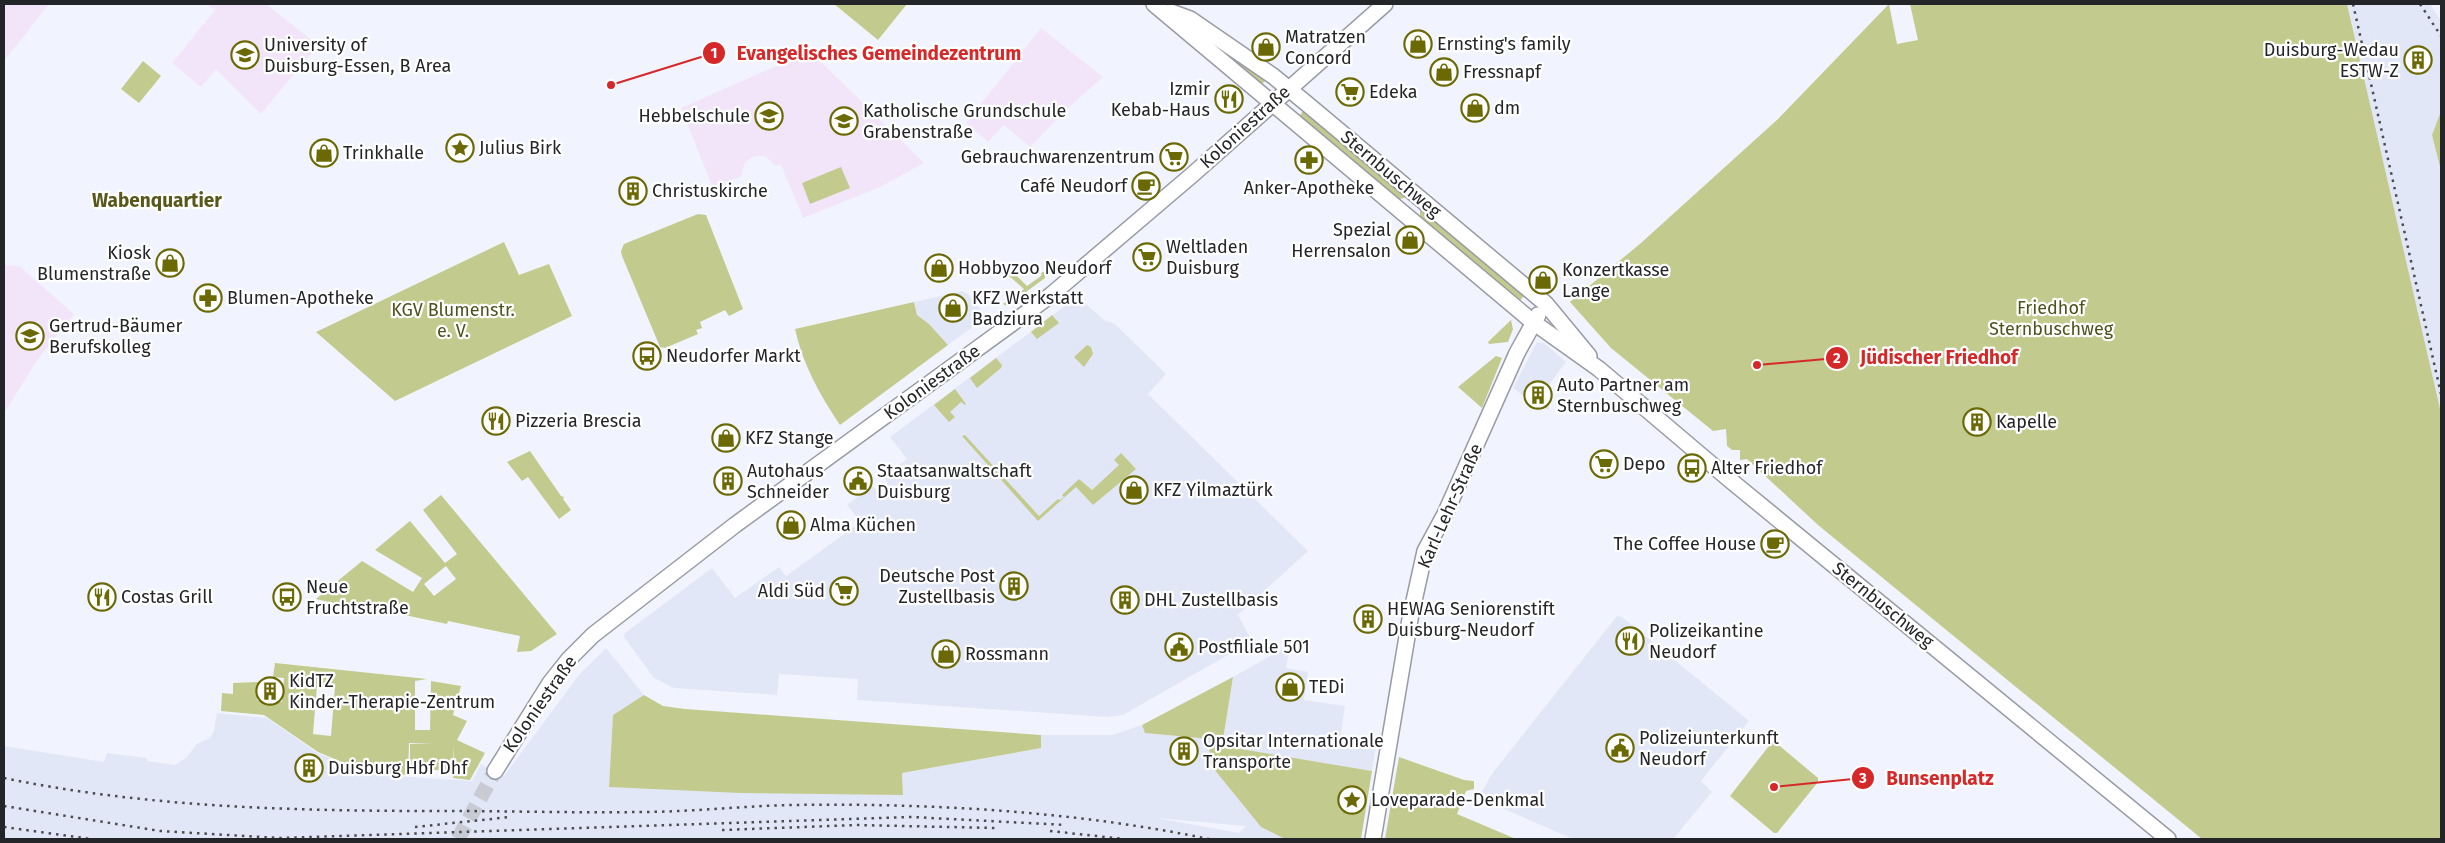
<svg xmlns="http://www.w3.org/2000/svg" width="2445" height="843" viewBox="0 0 2445 843" font-family="'Fira Sans',sans-serif">
	<rect width="100%" height="100%" fill="#f1f4fe"/>
	<g fill="#e2e7f7" fill-rule="evenodd">
		<path d="M 2347,4 L 2430,4 L 2441,21 L 2441,111 L 2432,135 L 2441,171 L 2441,413 Z"/>
		<path d="M 963,291 L 968,294 L 986,317 L 948,345 L 929,324 L 917,315 L 914,302 Z"/>
		<path d="M 1078,302 L 1085,303 L 1104,320 L 1115,324 L 1166,374 L 1148,394 L 1308,551 L 1238,615 L 1252,641 L 1123,715 L 1107,717 L 857,700 L 858,679 L 779,674 L 777,695 L 674,688 L 654,678 L 624,637 L 625,633 L 712,568 L 735,598 L 779,567 L 786,576 L 861,522 L 847,505 L 872,486 L 877,491 L 888,483 L 883,477 L 907,459 L 890,437 L 1065,306 Z"/>
		<path d="M 1537,342 L 1544,343 L 1566,362 L 1548,386 L 1549,410 L 1529,400 L 1513,388 Z"/>
		<path d="M 1617,616 L 1622,617 L 1749,721 L 1701,781 L 1712,792 L 1673,839 L 1573,839 L 1479,798 L 1491,775 Z"/>
		<path d="M 1290,645 L 1286,668 L 1308,672 L 1304,700 L 1345,706 L 1340,739 L 1376,746 L 1372,771 L 1222,747 L 1233,677 Z"/>
		<path d="M 606,648 L 644,695 L 613,715 L 609,787 L 903,794 L 902,773 L 1041,748 L 1041,735 L 1112,735 L 1142,725 L 1146,733 L 1211,739 L 1209,763 L 1261,827 L 1285,839 L 4,839 L 4,746 L 104,762 L 107,753 L 147,758 L 147,761 L 175,765 L 186,758 L 197,744 L 210,738 L 214,731 L 217,713 L 267,718 L 319,754 L 377,775 L 472,781 L 481,764 L 504,776 L 579,675 ZM 1156,818 L 1246,826 L 1239,833 Z"/>
	</g>
	<g fill="#f2e5f9">
		<path d="M 4,4 L 49,4 L 4,61 Z"/>
		<path d="M 207,4 L 266,4 L 318,45 L 261,114 L 216,69 L 201,87 L 172,63 L 215,10 Z"/>
		<path d="M 1041,28 L 1103,77 L 1069,107 L 1030,147 L 1004,125 L 988,142 L 966,123 Z"/>
		<path d="M 810,51 L 924,163 L 880,187 L 803,218 L 781,165 L 775,166 L 765,156 L 755,156 L 748,160 L 744,165 L 741,177 L 712,186 L 681,108 Z"/>
		<path d="M 4,265 L 19,266 L 74,314 L 38,359 L 4,413 Z"/>
	</g>
	<g fill="#c2cb8d" fill-rule="evenodd">
		<path d="M 834,4 L 907,4 L 878,40 Z"/>
		<path d="M 1889,4 L 1897,44 L 1918,40 L 1910,4 L 2347,4 L 2441,413 L 2441,839 L 2202,839 L 1818,525 L 1747,459 L 1740,460 L 1740,450 L 1732,450 L 1727,446 L 1726,429 L 1713,431 L 1611,348 L 1570,302 L 1641,243 L 1778,119 Z"/>
		<path d="M 1199,34 L 1267,79 L 1261,85 Z"/>
		<path d="M 143,61 L 161,76 L 139,103 L 121,89 Z"/>
		<path d="M 1303,111 L 1407,194 L 1407,197 L 1400,199 L 1373,181 L 1297,120 Z"/>
		<path d="M 2441,111 L 2441,171 L 2432,135 Z"/>
		<path d="M 841,167 L 850,188 L 810,204 L 802,183 Z"/>
		<path d="M 1420,204 L 1526,293 L 1519,302 L 1420,221 Z"/>
		<path d="M 698,214 L 706,215 L 743,309 L 729,316 L 725,310 L 700,322 L 702,328 L 696,330 L 698,334 L 665,348 L 660,347 L 622,256 L 621,251 L 624,244 Z"/>
		<path d="M 504,242 L 519,275 L 549,264 L 572,316 L 395,401 L 316,332 Z"/>
		<path d="M 1042,272 L 1045,272 L 1045,278 L 1007,306 L 1003,304 L 1024,289 L 1008,275 L 1015,274 L 1027,286 L 1041,276 Z"/>
		<path d="M 914,302 L 917,315 L 929,324 L 948,345 L 840,425 C 820,395 803,365 795,329 Z"/>
		<path d="M 1052,315 L 1059,323 L 1037,339 L 1031,332 Z"/>
		<path d="M 1511,320 L 1513,329 L 1508,342 L 1489,344 L 1488,342 Z"/>
		<path d="M 1087,345 L 1091,347 L 1093,354 L 1084,367 L 1074,357 Z"/>
		<path d="M 1496,356 L 1502,358 L 1482,408 L 1458,387 Z"/>
		<path d="M 996,358 L 1002,365 L 1001,368 L 977,388 L 970,378 Z"/>
		<path d="M 955,389 L 966,404 L 965,405 L 961,402 L 950,412 L 955,417 L 949,422 L 934,405 Z"/>
		<path d="M 965,435 L 1039,516 L 1058,499 L 1060,500 L 1064,497 L 1062,495 L 1079,479 L 1092,490 L 1119,465 L 1114,460 L 1121,453 L 1136,469 L 1093,505 L 1076,487 L 1038,521 L 962,436 Z"/>
		<path d="M 530,451 L 561,496 L 564,497 L 563,499 L 571,510 L 559,519 L 528,477 L 522,481 L 507,462 Z"/>
		<path d="M 441,495 L 557,634 L 531,651 L 517,652 L 520,636 L 448,621 L 447,624 L 381,610 L 380,614 L 316,599 L 362,561 L 413,592 L 422,578 L 375,550 L 410,521 L 445,563 L 457,554 L 423,510 ZM 446,566 L 456,579 L 434,596 L 424,584 Z"/>
		<path d="M 275,663 L 427,679 L 415,681 L 415,730 L 430,730 L 431,681 L 461,686 L 453,715 L 467,721 L 457,740 L 485,753 L 470,780 L 453,778 L 454,745 L 452,770 L 410,770 L 410,744 L 433,744 L 409,743 L 408,775 L 376,773 L 344,763 L 318,752 L 264,715 L 221,711 L 222,693 L 233,694 L 233,683 L 259,682 L 257,700 L 282,702 L 284,678 L 273,677 ZM 317,685 L 335,686 L 331,736 L 313,734 Z"/>
		<path d="M 1233,677 L 1222,746 L 1372,771 L 1361,839 L 1285,839 L 1261,827 L 1209,763 L 1210,739 L 1145,733 L 1142,725 Z"/>
		<path d="M 644,695 L 663,706 L 685,709 L 1041,735 L 1041,748 L 902,773 L 903,795 L 740,793 L 609,787 L 613,715 Z"/>
		<path d="M 1772,742 L 1775,742 L 1818,778 L 1818,782 L 1777,833 L 1774,833 L 1730,796 Z"/>
		<path d="M 1399,757 L 1464,780 L 1474,781 L 1474,789 L 1466,791 L 1457,814 L 1516,839 L 1385,839 Z"/>
	</g>
	<g fill="none" stroke-linecap="round" stroke-linejoin="round">
		<path stroke="#c8cbd3" stroke-width="15" stroke-dasharray="15 8" stroke-linecap="butt" d="M 458,839 L 495,771"/>
		<g stroke="#989ba4" stroke-width="18">
			<g id="major">
				<path d="M 1154,4 L 1533,322 L 1599,369 L 1730,480 L 2168,839"/>
				<path d="M 1171,12 L 1190,19 L 1273,76 L 1306,103 L 1546,304 L 1589,356"/>
				<path d="M 495,771 L 550,683 L 569,659 L 593,635 L 735,525 L 1051,295 L 1192,175 L 1385,4"/>
				<path d="M 1373,839 L 1410,619 L 1425,551 L 1445,514 L 1517,353 L 1538,315"/>
			</g>
		</g>
		<use href="#major" stroke="#fff" stroke-width="15"/>
		<g stroke="#4b4c50" stroke-width="2.5" stroke-dasharray="2.5 5" stroke-linecap="butt">
			<path d="M 2353,4 L 2441,394"/>
			<path d="M 2420,4 L 2441,36"/>
			<path d="M 4,778 C 149,808 297,811 445,811 C 510,811 575,813 640,812 C 691,812 741,806 792,805 C 931,803 1073,811 1209,839"/>
			<path d="M 4,806 L 160,831 L 279,838 L 912,817 L 1066,825"/>
			<path d="M 4,827 L 91,839"/>
			<path d="M 415,827 L 510,817"/>
			<path d="M 722,830 L 857,825 L 995,828"/>
			<path d="M 1050,831 L 1124,839"/>
		</g>
	</g>
	<defs>
		<g id="shop-ring" transform="scale(1.4375)"><circle r="9.5" fill="#fff" stroke="#6b6904" stroke-width="1.5"/><path d="M-5-2.5h2.3a2.7 3.5 0 0 1 5.4 0H5L5.5 6h-11ZM-1.5-2.5h3a1.5 2.3 0 0 0-3 0Z" fill="#6b6904"/></g>
		<g id="university-ring" transform="scale(1.4375)"><circle r="9.5" fill="#fff" stroke="#6b6904" stroke-width="1.5"/><path d="M0-5L7-2L0 1L-7-2ZM-4 1L0 2.5L4 1V4Q0 6-4 4Z" fill="#6b6904"/></g>
		<g id="building-ring" transform="scale(1.4375)"><circle r="9.5" fill="#fff" stroke="#6b6904" stroke-width="1.5"/><path d="M-4-6H4V6H1V3H-1V6H-4ZM-2.5-4.3h1.7v1.8h-1.7ZM.8-4.3h1.7v1.8H.8ZM-2.5-1h1.7V.8h-1.7ZM.8-1h1.7V.8H.8Z" fill="#6b6904"/></g>
		<g id="supermarket-ring" transform="scale(1.4375)"><circle r="9.5" fill="#fff" stroke="#6b6904" stroke-width="1.5"/><path d="M-6-5.5h2.5l.6 2H6L4.5 2H-2.5L-4.4-4H-6ZM-1.5 3.2a1.3 1.3 0 1 0 .1 0ZM3 3.2a1.3 1.3 0 1 0 .1 0Z" fill="#6b6904"/></g>
		<g id="restaurant-ring" transform="scale(1.4375)"><circle r="9.5" fill="#fff" stroke="#6b6904" stroke-width="1.5"/><path d="M-5-6h1v4h1v-4h1v4h1v-4h1v5L-1.5 .5V6h-2V.5L-5-1ZM5-6V6H3V1.5H1.5Q1.5-4 5-6Z" fill="#6b6904"/></g>
		<g id="school-ring" transform="scale(1.4375)"><circle r="9.5" fill="#fff" stroke="#6b6904" stroke-width="1.5"/><path d="M0-5L7-2L0 1L-7-2ZM-4 1L0 2.5L4 1V4Q0 6-4 4Z" fill="#6b6904"/></g>
		<g id="sight-ring" transform="scale(1.4375)"><circle r="9.5" fill="#fff" stroke="#6b6904" stroke-width="1.5"/><path d="M0-6L1.8-2.2L6-1.7L2.9 1.2L3.7 5.4L0 3.3L-3.7 5.4L-2.9 1.2L-6-1.7L-1.8-2.2Z" fill="#6b6904"/></g>
		<g id="pharmacy-ring" transform="scale(1.4375)"><circle r="9.5" fill="#fff" stroke="#6b6904" stroke-width="1.5"/><path d="M-2-6h4v4h4v4h-4v4h-4v-4h-4v-4h4Z" fill="#6b6904"/></g>
		<g id="cafe-ring" transform="scale(1.4375)"><circle r="9.5" fill="#fff" stroke="#6b6904" stroke-width="1.5"/><path d="M-5.5-4.5H6V0H3Q3 3.5 0 3.5H-2.5Q-5.5 3.5-5.5 0ZM3-3.2v2h1.7v-2ZM-6 4.5H4V6H-6Z" fill="#6b6904"/></g>
		<g id="bus-ring" transform="scale(1.4375)"><circle r="9.5" fill="#fff" stroke="#6b6904" stroke-width="1.5"/><path d="M-5-6H5V4H4V6H2V4H-2V6H-4V4H-5ZM-3.5-4V0h7V-4ZM-3.5 1.2v1.5H-2V1.2ZM2 1.2v1.5H3.5V1.2Z" fill="#6b6904"/></g>
		<g id="civic-ring" transform="scale(1.4375)"><circle r="9.5" fill="#fff" stroke="#6b6904" stroke-width="1.5"/><path d="M-.6-6.5H3V-4.5H.6V-3L4-1V1h2V6H-6V1h2V-1L-.6-3ZM-1.2 2.5V6h2.4V2.5Z" fill="#6b6904"/></g>
	</defs>
	<g fill-rule="evenodd">
		<use href="#shop-ring" x="1418" y="44"/>
		<use href="#shop-ring" x="1266" y="47"/>
		<use href="#university-ring" x="245" y="55"/>
		<use href="#building-ring" x="2418" y="60"/>
		<use href="#shop-ring" x="1444" y="72"/>
		<use href="#supermarket-ring" x="1350" y="92"/>
		<use href="#restaurant-ring" x="1229" y="99"/>
		<use href="#shop-ring" x="1475" y="108"/>
		<use href="#school-ring" x="769" y="116"/>
		<use href="#school-ring" x="844" y="121"/>
		<use href="#sight-ring" x="460" y="148"/>
		<use href="#shop-ring" x="324" y="153"/>
		<use href="#supermarket-ring" x="1174" y="157"/>
		<use href="#pharmacy-ring" x="1309" y="160"/>
		<use href="#cafe-ring" x="1146" y="186"/>
		<use href="#building-ring" x="633" y="191"/>
		<use href="#shop-ring" x="1410" y="240"/>
		<use href="#supermarket-ring" x="1147" y="257"/>
		<use href="#shop-ring" x="170" y="263"/>
		<use href="#shop-ring" x="939" y="268"/>
		<use href="#shop-ring" x="1543" y="280"/>
		<use href="#pharmacy-ring" x="208" y="298"/>
		<use href="#shop-ring" x="953" y="308"/>
		<use href="#school-ring" x="30" y="336"/>
		<use href="#bus-ring" x="647" y="356"/>
		<use href="#building-ring" x="1538" y="395"/>
		<use href="#restaurant-ring" x="496" y="421"/>
		<use href="#building-ring" x="1977" y="422"/>
		<use href="#shop-ring" x="726" y="438"/>
		<use href="#supermarket-ring" x="1604" y="464"/>
		<use href="#bus-ring" x="1692" y="468"/>
		<use href="#building-ring" x="728" y="481"/>
		<use href="#civic-ring" x="858" y="481"/>
		<use href="#shop-ring" x="1134" y="490"/>
		<use href="#shop-ring" x="791" y="525"/>
		<use href="#cafe-ring" x="1775" y="544"/>
		<use href="#building-ring" x="1014" y="586"/>
		<use href="#supermarket-ring" x="844" y="591"/>
		<use href="#restaurant-ring" x="102" y="597"/>
		<use href="#bus-ring" x="287" y="597"/>
		<use href="#building-ring" x="1125" y="600"/>
		<use href="#building-ring" x="1368" y="619"/>
		<use href="#restaurant-ring" x="1630" y="641"/>
		<use href="#civic-ring" x="1179" y="647"/>
		<use href="#shop-ring" x="946" y="654"/>
		<use href="#shop-ring" x="1290" y="687"/>
		<use href="#building-ring" x="270" y="691"/>
		<use href="#civic-ring" x="1620" y="748"/>
		<use href="#building-ring" x="1184" y="751"/>
		<use href="#building-ring" x="309" y="768"/>
		<use href="#sight-ring" x="1352" y="800"/>
	</g>
	<g text-anchor="middle" dominant-baseline="central" stroke-width="4.5" stroke-linejoin="round" paint-order="stroke">
		<g font-size="18" fill="#242528" stroke="#fff" text-anchor="start">
			<text x="1285" y="37">Matratzen<tspan x="1285" dy="21">Concord</tspan></text>
			<text x="1437" y="44">Ernsting's family</text>
			<text x="264" y="45">University of<tspan x="264" dy="21">Duisburg-Essen, B Area</tspan></text>
			<text x="2399" y="50" text-anchor="end">Duisburg-Wedau<tspan x="2399" dy="21">ESTW-Z</tspan></text>
			<text x="1463" y="72">Fressnapf</text>
			<text x="1210" y="89" text-anchor="end">Izmir<tspan x="1210" dy="21">Kebab-Haus</tspan></text>
			<text x="1369" y="92">Edeka</text>
			<text x="1494" y="108">dm</text>
			<text x="863" y="111">Katholische Grundschule<tspan x="863" dy="21">Grabenstraße</tspan></text>
			<text x="750" y="116" text-anchor="end">Hebbelschule</text>
			<text x="479" y="148">Julius Birk</text>
			<text x="343" y="153">Trinkhalle</text>
			<text x="1155" y="157" text-anchor="end">Gebrauchwarenzentrum</text>
			<text x="1127" y="186" text-anchor="end">Café Neudorf</text>
			<text x="1309" y="188" text-anchor="middle">Anker-Apotheke</text>
			<text x="652" y="191">Christuskirche</text>
			<text x="1391" y="230" text-anchor="end">Spezial<tspan x="1391" dy="21">Herrensalon</tspan></text>
			<text x="1166" y="247">Weltladen<tspan x="1166" dy="21">Duisburg</tspan></text>
			<text x="151" y="253" text-anchor="end">Kiosk<tspan x="151" dy="21">Blumenstraße</tspan></text>
			<text x="958" y="268">Hobbyzoo Neudorf</text>
			<text x="1562" y="270">Konzertkasse<tspan x="1562" dy="21">Lange</tspan></text>
			<text x="227" y="298">Blumen-Apotheke</text>
			<text x="972" y="298">KFZ Werkstatt<tspan x="972" dy="21">Badziura</tspan></text>
			<text x="49" y="326">Gertrud-Bäumer<tspan x="49" dy="21">Berufskolleg</tspan></text>
			<text x="666" y="356">Neudorfer Markt</text>
			<text x="1557" y="385">Auto Partner am<tspan x="1557" dy="21">Sternbuschweg</tspan></text>
			<text x="515" y="421">Pizzeria Brescia</text>
			<text x="1996" y="422">Kapelle</text>
			<text x="745" y="438">KFZ Stange</text>
			<text x="1623" y="464">Depo</text>
			<text x="1711" y="468">Alter Friedhof</text>
			<text x="747" y="471">Autohaus<tspan x="747" dy="21">Schneider</tspan></text>
			<text x="877" y="471">Staatsanwaltschaft<tspan x="877" dy="21">Duisburg</tspan></text>
			<text x="1153" y="490">KFZ Yilmaztürk</text>
			<text x="810" y="525">Alma Küchen</text>
			<text x="1756" y="544" text-anchor="end">The Coffee House</text>
			<text x="995" y="576" text-anchor="end">Deutsche Post<tspan x="995" dy="21">Zustellbasis</tspan></text>
			<text x="306" y="587">Neue<tspan x="306" dy="21">Fruchtstraße</tspan></text>
			<text x="825" y="591" text-anchor="end">Aldi Süd</text>
			<text x="121" y="597">Costas Grill</text>
			<text x="1144" y="600">DHL Zustellbasis</text>
			<text x="1387" y="609">HEWAG Seniorenstift<tspan x="1387" dy="21">Duisburg-Neudorf</tspan></text>
			<text x="1649" y="631">Polizeikantine<tspan x="1649" dy="21">Neudorf</tspan></text>
			<text x="1198" y="647">Postfiliale 501</text>
			<text x="965" y="654">Rossmann</text>
			<text x="289" y="681">KidTZ<tspan x="289" dy="21">Kinder-Therapie-Zentrum</tspan></text>
			<text x="1309" y="687">TEDi</text>
			<text x="1639" y="738">Polizeiunterkunft<tspan x="1639" dy="21">Neudorf</tspan></text>
			<text x="1203" y="741">Opsitar Internationale<tspan x="1203" dy="21">Transporte</tspan></text>
			<text x="328" y="768">Duisburg Hbf Dhf</text>
			<text x="1371" y="800">Loveparade-Denkmal</text>
		</g>
		<g font-size="18" fill="#242528" stroke="#fff">
			<text transform="translate(1245 127) rotate(-42)">Koloniestraße</text>
			<text transform="translate(1391 174) rotate(40)">Sternbuschweg</text>
			<text transform="translate(932 382) rotate(-36)">Koloniestraße</text>
			<text transform="translate(1450 506) rotate(-66)">Karl-Lehr-Straße</text>
			<text transform="translate(1883 605) rotate(39)">Sternbuschweg</text>
			<text transform="translate(540 704) rotate(-55)">Koloniestraße</text>
		</g>
		<g font-size="18" fill="#4e531c" stroke="#fff">
			<text x="2051" y="308">Friedhof<tspan x="2051" dy="21">Sternbuschweg</tspan></text>
			<text x="453" y="310">KGV Blumenstr.<tspan x="453" dy="21">e. V.</tspan></text>
		</g>
		<g font-size="19" font-weight="bold" fill="#59581c" stroke="#fff">
			<text x="157" y="200">Wabenquartier</text>
		</g>
	</g>
	<path fill="none" stroke="#d62828" stroke-width="2" d="M611 85L714 53M1757 365L1837 358M1774 787L1863 778"/>
	<g fill="#d62828" stroke="#fff" stroke-width="2">
		<circle cx="611" cy="85" r="5"/>
		<circle cx="1757" cy="365" r="5"/>
		<circle cx="1774" cy="787" r="5"/>
		<circle cx="714" cy="53" r="12"/>
		<circle cx="1837" cy="358" r="12"/>
		<circle cx="1863" cy="778" r="12"/>
	</g>
	<g font-size="15" text-anchor="middle" font-weight="bold" fill="#fff">
		<text x="714" y="58">1</text>
		<text x="1837" y="363">2</text>
		<text x="1863" y="783">3</text>
	</g>
	<g font-size="19" text-anchor="middle" font-weight="bold" fill="#d62828" stroke="#fff" stroke-width="4.5" stroke-linejoin="round" paint-order="stroke">
		<text x="879" y="60">Evangelisches Gemeindezentrum</text>
		<text x="1939" y="364">Jüdischer Friedhof</text>
		<text x="1940" y="785">Bunsenplatz</text>
	</g>
	<rect width="2445" height="843" fill="none" stroke="#242528" stroke-width="10"/>
</svg>
